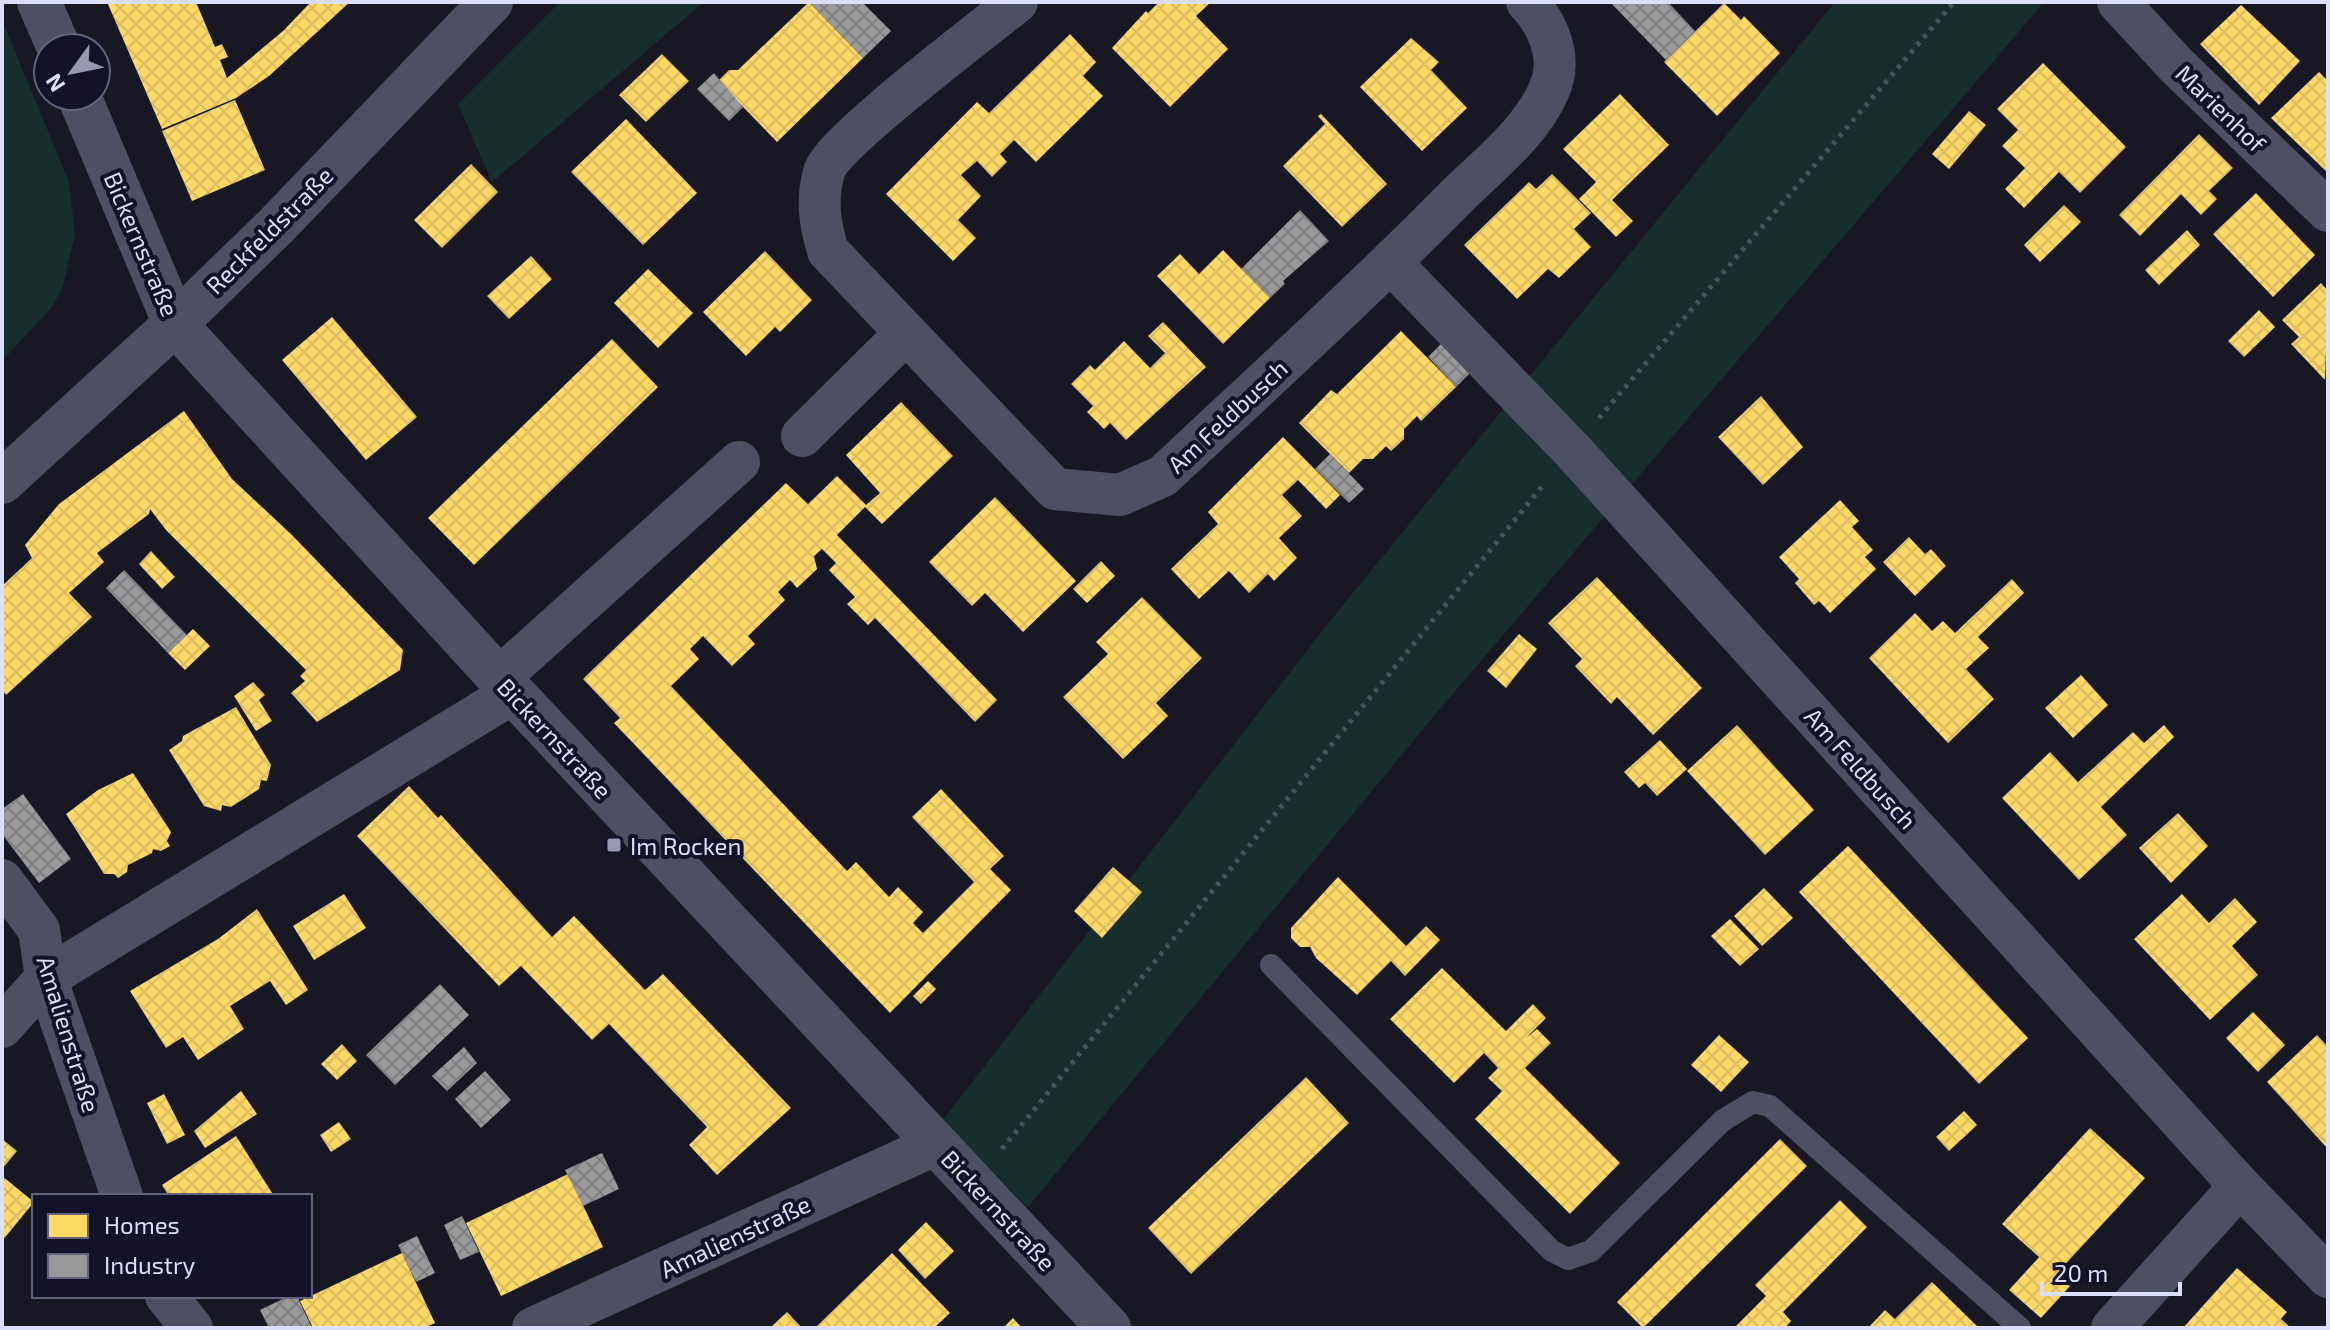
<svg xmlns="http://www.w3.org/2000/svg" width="2330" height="1330" viewBox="0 0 2330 1330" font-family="'Exo 2',sans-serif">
	<defs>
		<pattern id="homes-cross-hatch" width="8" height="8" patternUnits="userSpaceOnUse" patternTransform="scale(2)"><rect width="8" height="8" fill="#ffd966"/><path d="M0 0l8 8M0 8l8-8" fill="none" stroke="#d9bb61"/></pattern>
		<pattern id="industry-cross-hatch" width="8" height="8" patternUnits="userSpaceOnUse" patternTransform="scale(2)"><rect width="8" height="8" fill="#999"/><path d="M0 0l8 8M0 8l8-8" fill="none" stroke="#7f7f82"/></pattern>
	</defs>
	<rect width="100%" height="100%" fill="#181724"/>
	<g fill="#162f2c">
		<path d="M 560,2 L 704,2 L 492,182 L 458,104 Z"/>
		<path d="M 1835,2 L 2044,2 L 1433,717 L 1028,1207 L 942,1121 L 1326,626 Z"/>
		<path d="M 2,20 L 69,182 L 75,235 L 62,289 L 51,308 L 2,361 Z"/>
	</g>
	<g fill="url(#homes-cross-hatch)">
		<path d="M 107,2 L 196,2 L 215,47 L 222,44 L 228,57 L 220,60 L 227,78 L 283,31 L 309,4 L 307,2 L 350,2 L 269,76 L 236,98 L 162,129 Z"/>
		<path d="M 809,2 L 863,58 L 777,142 L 718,81 L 729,70 L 738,70 Z"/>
		<path d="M 1159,2 L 1211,2 L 1196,16 L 1228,49 L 1170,107 L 1112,48 L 1146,11 L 1148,13 Z"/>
		<path d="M 1724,3 L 1741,20 L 1744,16 L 1780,53 L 1717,116 L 1664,62 Z"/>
		<path d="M 2241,5 L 2300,61 L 2259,105 L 2200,44 Z"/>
		<path d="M 1070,34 L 1096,62 L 1083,76 L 1103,96 L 1036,162 L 1014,140 L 1000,154 L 1007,162 L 992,177 L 977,161 L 961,175 L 981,196 L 958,220 L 976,238 L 953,261 L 886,194 L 977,102 L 989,113 Z"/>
		<path d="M 1411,38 L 1439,62 L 1431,70 L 1467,108 L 1422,151 L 1360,87 Z"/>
		<path d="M 662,54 L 689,81 L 646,122 L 619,95 Z"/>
		<path d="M 2043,63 L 2126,147 L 2080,193 L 2059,172 L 2024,208 L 2005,189 L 2025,168 L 2002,146 L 2018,130 L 1997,109 Z"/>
		<path d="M 2319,72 L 2328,81 L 2328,173 L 2271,118 Z"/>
		<path d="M 1620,94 L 1669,145 L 1612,200 L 1633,221 L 1616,237 L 1579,199 L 1596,182 L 1563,149 Z"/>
		<path d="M 235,100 L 265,170 L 192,201 L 162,131 Z"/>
		<path d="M 1969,111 L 1986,125 L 1949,169 L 1932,154 Z"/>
		<path d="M 1321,114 L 1387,184 L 1342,227 L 1283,166 L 1325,124 L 1318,116 Z"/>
		<path d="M 626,119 L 697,193 L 643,245 L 571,172 Z"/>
		<path d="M 2199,134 L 2233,168 L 2209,191 L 2217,199 L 2201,215 L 2181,194 L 2140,236 L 2119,215 Z"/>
		<path d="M 471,164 L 498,192 L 442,248 L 414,220 Z"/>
		<path d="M 1552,174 L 1591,213 L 1574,229 L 1591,247 L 1559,278 L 1548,269 L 1517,299 L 1464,245 L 1529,182 L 1536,189 Z"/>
		<path d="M 2256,193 L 2315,255 L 2273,297 L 2213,234 Z"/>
		<path d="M 2064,205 L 2081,222 L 2040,262 L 2024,245 Z"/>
		<path d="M 2187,230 L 2200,245 L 2159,285 L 2145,270 Z"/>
		<path d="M 1223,250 L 1270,298 L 1223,344 L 1157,276 L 1180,254 L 1199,274 Z"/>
		<path d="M 765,251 L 812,300 L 780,332 L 775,327 L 746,356 L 703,312 Z"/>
		<path d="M 531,256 L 552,279 L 509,319 L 487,296 Z"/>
		<path d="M 648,269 L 693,313 L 658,348 L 614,303 Z"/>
		<path d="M 2321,283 L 2328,291 L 2325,380 L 2291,344 L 2299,337 L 2282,320 Z"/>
		<path d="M 2259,310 L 2275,327 L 2244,357 L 2228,341 Z"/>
		<path d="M 332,317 L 417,417 L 366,460 L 282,360 Z"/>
		<path d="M 1163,322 L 1206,367 L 1126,440 L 1110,423 L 1104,429 L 1087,412 L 1093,406 L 1071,384 L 1090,365 L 1095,370 L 1124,341 L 1150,368 L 1165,353 L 1148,336 Z"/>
		<path d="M 1401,331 L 1456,387 L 1421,421 L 1417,416 L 1404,429 L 1404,439 L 1391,451 L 1386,446 L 1373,459 L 1363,459 L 1349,473 L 1299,423 L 1331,390 L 1337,394 Z"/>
		<path d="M 612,339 L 658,387 L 474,565 L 428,518 Z"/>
		<path d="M 1761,396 L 1803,447 L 1763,485 L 1718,437 Z"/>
		<path d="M 901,402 L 953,456 L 882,524 L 865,507 L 837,535 L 997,700 L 975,722 L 875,618 L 868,625 L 847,604 L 855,597 L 829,570 L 836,563 L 822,549 L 814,556 L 817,569 L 797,588 L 790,580 L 778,592 L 785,600 L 748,636 L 755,644 L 732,666 L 703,636 L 690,649 L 699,659 L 671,686 L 847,871 L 856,862 L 889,897 L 898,887 L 923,912 L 913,923 L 923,933 L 974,882 L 912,817 L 941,789 L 1004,856 L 990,869 L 1011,890 L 890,1013 L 614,723 L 620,718 L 583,679 L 786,483 L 808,504 L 837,476 L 866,505 L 880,493 L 846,455 Z"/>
		<path d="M 184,411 L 232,479 L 292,535 L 403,650 L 400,670 L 317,722 L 291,693 L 305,681 L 300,676 L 306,670 L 166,530 L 150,509 L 149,514 L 97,553 L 104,562 L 69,593 L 92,617 L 6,695 L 2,690 L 2,586 L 32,558 L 25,545 L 59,504 Z"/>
		<path d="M 1283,437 L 1340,495 L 1326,509 L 1298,480 L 1282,495 L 1302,516 L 1279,538 L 1297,558 L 1274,581 L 1268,574 L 1249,593 L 1229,571 L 1199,599 L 1171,569 L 1218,524 L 1208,512 Z"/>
		<path d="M 995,497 L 1076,581 L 1023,632 L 985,593 L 972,606 L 929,562 Z"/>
		<path d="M 1840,500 L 1859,521 L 1852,527 L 1873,550 L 1865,557 L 1876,569 L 1830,613 L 1819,601 L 1814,605 L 1795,583 L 1799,579 L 1779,557 Z"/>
		<path d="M 1909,537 L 1925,554 L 1931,549 L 1946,566 L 1915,596 L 1883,562 Z"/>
		<path d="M 151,551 L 175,577 L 162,589 L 139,564 Z"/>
		<path d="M 1101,561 L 1115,576 L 1087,603 L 1073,589 Z"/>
		<path d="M 1597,577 L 1702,688 L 1653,735 L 1617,697 L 1611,704 L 1575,666 L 1582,659 L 1548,623 Z"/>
		<path d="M 2012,579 L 2024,593 L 1978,637 L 1989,648 L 1966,669 L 1994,699 L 1948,743 L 1869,658 L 1915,613 L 1932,631 L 1943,621 L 1955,633 Z"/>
		<path d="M 1142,597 L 1202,658 L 1156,703 L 1168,716 L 1123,759 L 1063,697 L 1108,654 L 1096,642 Z"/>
		<path d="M 193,629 L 210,646 L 185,670 L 168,653 Z"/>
		<path d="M 1519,634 L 1537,649 L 1506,688 L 1487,671 Z"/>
		<path d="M 2081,675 L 2108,705 L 2073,738 L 2045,708 Z"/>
		<path d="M 253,682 L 265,695 L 259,700 L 272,721 L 256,731 L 234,696 Z"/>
		<path d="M 236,707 L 271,765 L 267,781 L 261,780 L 259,789 L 231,807 L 222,805 L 221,811 L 204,806 L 169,750 L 182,741 L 183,736 Z"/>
		<path d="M 1737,725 L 1814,810 L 1765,855 L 1687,771 Z"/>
		<path d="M 2164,725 L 2174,737 L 2101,807 L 2127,835 L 2079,880 L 2002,798 L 2050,752 L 2078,782 L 2133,732 L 2144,743 Z"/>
		<path d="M 1660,740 L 1687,769 L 1657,796 L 1645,783 L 1639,788 L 1624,772 Z"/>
		<path d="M 133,773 L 171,832 L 167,841 L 170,846 L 161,851 L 153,849 L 152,853 L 128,865 L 127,872 L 118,878 L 114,874 L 104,874 L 66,814 L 98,790 Z"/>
		<path d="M 409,786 L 438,818 L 441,815 L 552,937 L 574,916 L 645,990 L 663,974 L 791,1108 L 717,1175 L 689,1145 L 707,1127 L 609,1024 L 592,1040 L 521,966 L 499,986 L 357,836 Z"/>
		<path d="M 2178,813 L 2208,846 L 2171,883 L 2139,848 Z"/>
		<path d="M 1848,846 L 2028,1038 L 1979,1084 L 1799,892 Z"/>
		<path d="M 1113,867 L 1142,892 L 1102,938 L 1074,911 Z"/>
		<path d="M 1338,877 L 1406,946 L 1426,926 L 1440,940 L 1405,976 L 1391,961 L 1357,995 L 1316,958 L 1310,947 L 1300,947 L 1291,938 L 1291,928 Z"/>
		<path d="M 1764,888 L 1793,918 L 1762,946 L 1734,916 Z"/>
		<path d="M 344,894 L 366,928 L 314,960 L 293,926 Z"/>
		<path d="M 2182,894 L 2209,923 L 2235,898 L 2257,922 L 2232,946 L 2258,975 L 2210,1020 L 2134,939 Z"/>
		<path d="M 257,909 L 308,990 L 286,1005 L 270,981 L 230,1006 L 244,1029 L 198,1060 L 183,1037 L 166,1048 L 130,991 L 218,939 Z"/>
		<path d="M 1730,919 L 1759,949 L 1740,966 L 1711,936 Z"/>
		<path d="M 1442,968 L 1506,1031 L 1533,1004 L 1546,1018 L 1526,1038 L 1537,1029 L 1551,1043 L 1525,1068 L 1620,1163 L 1570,1214 L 1475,1119 L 1502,1091 L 1488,1078 L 1498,1068 L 1484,1053 L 1454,1083 L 1390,1019 Z"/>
		<path d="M 928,981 L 936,989 L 921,1004 L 913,996 Z"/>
		<path d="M 2253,1012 L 2285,1045 L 2258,1072 L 2226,1038 Z"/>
		<path d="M 1719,1035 L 1749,1062 L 1721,1092 L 1691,1065 Z"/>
		<path d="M 2317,1035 L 2328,1047 L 2328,1149 L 2267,1082 Z"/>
		<path d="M 342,1044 L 357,1061 L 337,1080 L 321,1064 Z"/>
		<path d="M 1306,1077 L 1349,1123 L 1191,1274 L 1148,1228 Z"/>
		<path d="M 241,1091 L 257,1114 L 205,1148 L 194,1131 Z"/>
		<path d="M 164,1094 L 185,1135 L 167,1144 L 147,1103 Z"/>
		<path d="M 1964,1111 L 1977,1125 L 1949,1151 L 1936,1137 Z"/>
		<path d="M 339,1122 L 351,1139 L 331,1152 L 320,1135 Z"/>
		<path d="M 2090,1128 L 2145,1178 L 2059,1271 L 2058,1275 L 2070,1286 L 2041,1318 L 2009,1290 L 2039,1257 L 2002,1224 Z"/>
		<path d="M 236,1136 L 274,1196 L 169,1196 L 162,1185 Z"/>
		<path d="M 2,1139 L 17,1151 L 2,1169 Z"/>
		<path d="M 1780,1139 L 1807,1166 L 1643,1328 L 1617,1302 Z"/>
		<path d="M 568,1174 L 603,1247 L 501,1296 L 466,1223 Z"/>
		<path d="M 2,1176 L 34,1202 L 2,1241 Z"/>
		<path d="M 1840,1200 L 1867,1227 L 1783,1312 L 1791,1321 L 1785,1328 L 1734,1328 L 1766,1296 L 1755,1285 Z"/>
		<path d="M 926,1222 L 954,1251 L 925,1279 L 898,1250 Z"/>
		<path d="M 402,1253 L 435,1323 L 424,1328 L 313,1328 L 300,1301 Z"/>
		<path d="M 892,1253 L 950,1313 L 934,1328 L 815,1328 Z"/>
		<path d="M 2237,1268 L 2287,1312 L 2281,1319 L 2291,1328 L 2183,1328 Z"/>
		<path d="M 1932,1282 L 1979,1328 L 1868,1328 L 1885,1310 L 1895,1319 Z"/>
		<path d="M 787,1312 L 802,1328 L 770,1328 Z"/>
		<path d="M 1013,1318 L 1022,1328 L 1003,1328 Z"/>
	</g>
	<g fill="url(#industry-cross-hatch)">
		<path d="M 809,2 L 862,2 L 891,31 L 863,58 Z"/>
		<path d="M 1610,2 L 1668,2 L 1695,31 L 1666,60 Z"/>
		<path d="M 714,73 L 743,107 L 729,121 L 697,89 Z"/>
		<path d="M 1300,210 L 1329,241 L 1283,281 L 1285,284 L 1270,298 L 1241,269 Z"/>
		<path d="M 1442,343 L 1471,372 L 1456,387 L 1428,357 Z"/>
		<path d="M 1330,454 L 1364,489 L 1349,503 L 1315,469 Z"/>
		<path d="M 124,570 L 187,635 L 168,653 L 106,588 Z"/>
		<path d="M 23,794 L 71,859 L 39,883 L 2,834 L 2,809 Z"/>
		<path d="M 440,984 L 469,1015 L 395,1085 L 366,1055 Z"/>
		<path d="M 464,1047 L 477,1063 L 447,1091 L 432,1076 Z"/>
		<path d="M 485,1071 L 511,1100 L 481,1128 L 455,1099 Z"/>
		<path d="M 602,1153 L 619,1189 L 583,1206 L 565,1170 Z"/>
		<path d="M 462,1216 L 479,1252 L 460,1260 L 444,1225 Z"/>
		<path d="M 417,1236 L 435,1273 L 416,1282 L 398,1245 Z"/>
		<path d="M 289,1296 L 297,1296 L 312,1328 L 269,1328 L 260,1310 Z"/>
	</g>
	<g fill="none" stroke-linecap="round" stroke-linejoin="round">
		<g stroke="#46535d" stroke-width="5" stroke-dasharray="4 6" stroke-linecap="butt">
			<path d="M 1599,418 L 1954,2"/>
			<path d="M 1002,1149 L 1544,484"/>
		</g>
		<path stroke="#4d4f64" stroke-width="22" d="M 1271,965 L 1552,1251 L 1568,1259 L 1591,1251 L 1722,1121 L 1753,1102 L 1770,1106 L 2020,1328"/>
		<g stroke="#4d4f64" stroke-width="42">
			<path d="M 1017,2 C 984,29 832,143 824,172 C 816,200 820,224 828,251 L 1055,489 L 1120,495 L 1163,476 C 1261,384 1360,294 1454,199 C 1486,167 1531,133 1549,90 C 1563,59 1549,25 1527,2"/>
			<path d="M 2118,2 L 2176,65 L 2328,211"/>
			<path d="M 1391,263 L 1572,450 L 2240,1186 L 2328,1277"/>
			<path d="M 802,436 L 905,334"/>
			<path d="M 499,678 L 739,462"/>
			<path d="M 2,880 L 39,930 L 46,978 L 122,1196"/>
			<path d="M 2,1027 L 46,978 L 513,693"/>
			<path d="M 166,1296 L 192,1328"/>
			<path d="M 533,1328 L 937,1144"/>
			<path d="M 2112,1328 L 2240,1186"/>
		</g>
		<g stroke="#4d4f64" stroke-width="44">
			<path d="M 39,2 L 59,48"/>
			<path d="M 79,96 L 175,324 L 499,678 L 1109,1328"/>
			<path d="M 2,482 L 175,324 L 276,226 L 491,2"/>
		</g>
	</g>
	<rect fill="#9798b1" stroke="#131229" stroke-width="3" x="606" y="837" width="16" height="16" rx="4"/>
	<g text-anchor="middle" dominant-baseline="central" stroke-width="8" stroke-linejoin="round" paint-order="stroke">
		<g font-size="24" fill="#dcdefd" stroke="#131229">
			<text transform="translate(2221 108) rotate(44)">Marienhof</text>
			<text transform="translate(269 230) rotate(-45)">Reckfeldstraße</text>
			<text transform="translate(142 244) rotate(67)">Bickernstraße</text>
			<text transform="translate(1227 416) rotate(-43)">Am Feldbusch</text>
			<text transform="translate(555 738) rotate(47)">Bickernstraße</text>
			<text transform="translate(1861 768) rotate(48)">Am Feldbusch</text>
			<text transform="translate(69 1034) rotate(73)">Amalienstraße</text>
			<text transform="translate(999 1210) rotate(47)">Bickernstraße</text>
			<text transform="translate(735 1236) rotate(-25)">Amalienstraße</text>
		</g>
		<g font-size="24" fill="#dcdefd" stroke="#131229" text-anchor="start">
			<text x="630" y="845">Im Rocken</text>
		</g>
	</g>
	<rect width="2330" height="1330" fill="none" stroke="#dcdefd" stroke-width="8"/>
	<rect x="32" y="1194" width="280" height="104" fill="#131229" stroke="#63647e" stroke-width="2"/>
	<rect x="48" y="1214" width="40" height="24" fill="#ffd966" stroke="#63647e" stroke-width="2"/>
	<text x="104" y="1234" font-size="24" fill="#dcdefd">Homes</text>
	<rect x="48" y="1254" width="40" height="24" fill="#999999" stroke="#63647e" stroke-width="2"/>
	<text x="104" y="1274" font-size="24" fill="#dcdefd">Industry</text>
	<g transform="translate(72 72) rotate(237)"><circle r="38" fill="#131229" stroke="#63647e" stroke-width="2"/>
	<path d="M0-6L14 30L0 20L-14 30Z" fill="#9798b1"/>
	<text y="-12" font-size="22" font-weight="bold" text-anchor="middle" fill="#dcdefd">N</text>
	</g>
	<path d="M2042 1282v12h138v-12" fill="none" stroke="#dcdefd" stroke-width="4"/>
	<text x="2054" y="1282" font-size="24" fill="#dcdefd" stroke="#131229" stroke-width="6" paint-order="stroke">20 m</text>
</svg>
